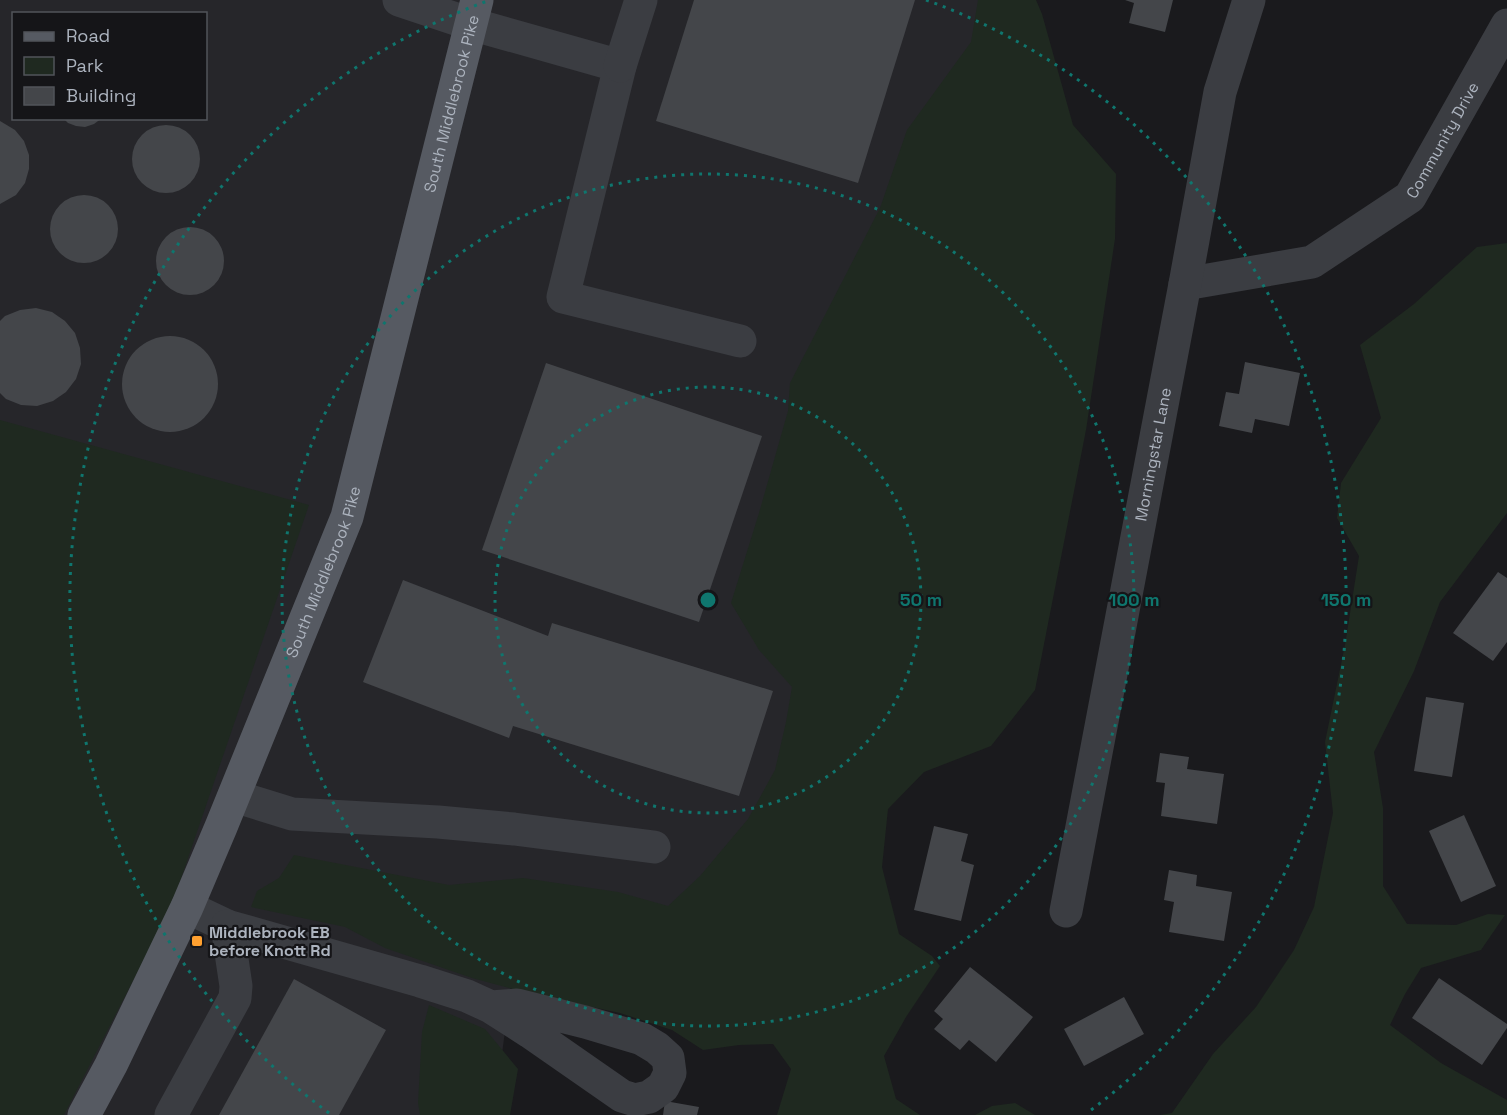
<svg xmlns="http://www.w3.org/2000/svg" width="1507" height="1115" viewBox="0 0 1507 1115" font-family="'Space Grotesk',sans-serif">
	<rect width="100%" height="100%" fill="#1a1a1d"/>
	<path fill="#26262a" fill-rule="evenodd" d="M 0,0 L 1024,0 L 830,1017 L 511,985 L 494,1115 L 0,1115 ZM 14,14 L 206,14 L 206,118 L 14,118 Z"/>
	<g fill="#1f2920">
		<path d="M 978,0 L 1036,0 L 1042,14 L 1073,125 L 1116,174 L 1115,239 L 1086,430 L 1035,690 L 991,746 L 924,772 L 888,809 L 882,867 L 899,934 L 932,956 L 940,966 L 906,1017 L 884,1056 L 896,1099 L 920,1115 L 777,1115 L 791,1069 L 773,1044 L 739,1045 L 703,1050 L 672,1030 L 620,1013 L 531,994 L 472,978 L 385,948 L 345,927 L 251,907 L 257,891 L 279,878 L 294,855 L 449,885 L 523,878 L 618,892 L 668,906 L 700,876 L 748,819 L 775,770 L 786,722 L 792,687 L 759,650 L 731,603 L 759,513 L 788,411 L 790,383 L 880,208 L 907,130 L 971,42 Z"/>
		<path d="M 1507,243 L 1507,513 L 1440,602 L 1414,671 L 1374,752 L 1383,808 L 1383,886 L 1407,924 L 1456,925 L 1488,914 L 1505,915 L 1481,950 L 1421,968 L 1405,994 L 1390,1025 L 1441,1063 L 1507,1100 L 1507,1115 L 1160,1115 L 1172,1113 L 1213,1054 L 1256,1007 L 1294,950 L 1314,907 L 1333,813 L 1325,742 L 1345,645 L 1359,556 L 1337,518 L 1341,483 L 1381,418 L 1360,345 L 1414,304 L 1477,247 Z"/>
		<path d="M 0,420 L 309,505 L 172,905 L 64,1115 L 0,1115 Z"/>
		<path d="M 429,1005 L 485,1029 L 518,1069 L 510,1115 L 420,1115 L 418,1103 L 422,1032 Z"/>
		<path d="M 1015,1103 L 1035,1115 L 975,1115 L 992,1106 Z"/>
	</g>
	<g fill="#44464a">
		<path d="M 694,0 L 915,0 L 858,183 L 656,121 Z"/>
		<path d="M 1125,0 L 1173,0 L 1165,32 L 1129,23 L 1134,3 Z"/>
		<path d="M 63,118 L 102,118 L 94,124 L 85,127 L 76,126 L 68,123 Z"/>
		<path d="M 0,121 L 15,130 L 24,141 L 29,155 L 29,169 L 25,183 L 16,195 L 0,204 Z"/>
		<circle cx="166" cy="159" r="34"/>
		<circle cx="84" cy="229" r="34"/>
		<circle cx="190" cy="261" r="34"/>
		<path d="M 36,308 L 52,312 L 65,321 L 75,333 L 80,348 L 81,364 L 76,379 L 66,392 L 53,401 L 37,406 L 21,405 L 6,399 L 0,393 L 0,321 L 5,316 L 20,310 Z"/>
		<circle cx="170" cy="384" r="48"/>
		<path d="M 1245,362 L 1300,373 L 1289,426 L 1255,419 L 1252,433 L 1219,426 L 1226,392 L 1239,394 Z"/>
		<path d="M 546,363 L 762,436 L 699,622 L 482,550 Z"/>
		<path d="M 1498,572 L 1507,578 L 1507,642 L 1493,661 L 1453,633 Z"/>
		<path d="M 403,580 L 548,636 L 552,623 L 773,691 L 739,796 L 513,726 L 509,738 L 363,682 Z"/>
		<path d="M 1426,697 L 1464,703 L 1452,777 L 1414,771 Z"/>
		<path d="M 1160,753 L 1189,757 L 1187,769 L 1224,774 L 1217,824 L 1161,816 L 1165,783 L 1156,782 Z"/>
		<path d="M 1464,815 L 1496,886 L 1461,902 L 1429,831 Z"/>
		<path d="M 934,826 L 968,834 L 961,861 L 974,865 L 961,921 L 914,910 Z"/>
		<path d="M 1169,870 L 1197,875 L 1196,886 L 1232,892 L 1224,941 L 1169,932 L 1174,902 L 1164,900 Z"/>
		<path d="M 970,967 L 1033,1017 L 996,1062 L 969,1040 L 960,1050 L 934,1029 L 943,1019 L 934,1011 Z"/>
		<path d="M 1439,978 L 1507,1024 L 1507,1028 L 1482,1065 L 1412,1018 Z"/>
		<path d="M 294,979 L 386,1030 L 339,1115 L 219,1115 Z"/>
		<path d="M 1124,997 L 1144,1034 L 1084,1066 L 1064,1029 Z"/>
		<path d="M 665,1101 L 699,1107 L 697,1115 L 663,1115 Z"/>
	</g>
	<g fill="none" stroke-linecap="round" stroke-linejoin="round">
		<g stroke="#3b3d42" stroke-width="33">
			<path d="M 399,0 L 471,24 L 620,66 L 563,297 L 740,341"/>
			<path d="M 620,66 L 641,0"/>
			<path id="s1" d="M 1185,284 L 1312,262 L 1410,197 L 1507,25"/>
			<path d="M 234,796 L 292,814 L 438,822 L 514,829 L 654,847"/>
			<path d="M 187,907 L 227,926 L 420,981 L 467,996 L 491,1007 L 530,1032 L 622,1096 L 635,1100 L 649,1097 L 663,1087 L 670,1073 L 668,1058 L 657,1048 L 642,1039 L 585,1022 L 517,1005 L 491,1007"/>
			<path id="s2" d="M 1066,911 L 1185,284 L 1220,92 L 1249,0"/>
			<path d="M 171,1115 L 235,998 L 236,986 L 227,926"/>
		</g>
		<path stroke="#565a62" stroke-width="33" id="s3" d="M 84,1115 L 111,1065 L 187,907 L 221,827 L 347,517 L 477,0"/>
	</g>
	<g fill="none" stroke="#0f766e" stroke-width="3" stroke-dasharray="3 6">
		<circle cx="708" cy="600" r="213"/>
		<circle cx="708" cy="600" r="426"/>
		<path d="M329 1113A638 638 0 0 1 490 0M926 0A638 638 0 0 1 1087 1113"/>
	</g>
	<rect fill="#ffa030" stroke="#151518" stroke-width="2" x="191" y="935" width="12" height="12" rx="3"/>
	<g text-anchor="middle" dominant-baseline="central" stroke-width="4.5" stroke-linejoin="round" paint-order="stroke">
		<g font-size="16" fill="#acb3be" stroke="#151518">
			<text stroke="none"><textPath href="#s3" startOffset="1080">South Middlebrook Pike</textPath></text>
			<text stroke="none"><textPath href="#s1" startOffset="312">Community Drive</textPath></text>
			<text stroke="none"><textPath href="#s2" startOffset="465">Morningstar Lane</textPath></text>
			<text stroke="none"><textPath href="#s3" startOffset="594">South Middlebrook Pike</textPath></text>
		</g>
		<g font-size="16" font-weight="bold" fill="#acb3be" stroke="#151518" text-anchor="start">
			<text x="209" y="932">Middlebrook EB<tspan x="209" dy="18">before Knott Rd</tspan></text>
		</g>
	</g>
	<circle cx="708" cy="600" r="9" fill="#0f766e" stroke="#151518" stroke-width="3"/>
	<g font-size="18" text-anchor="middle" font-weight="bold" fill="#0f766e" stroke="#151518" stroke-width="4.5" stroke-linejoin="round" paint-order="stroke">
		<text x="921" y="606">50 m</text>
		<text x="1134" y="606">100 m</text>
		<text x="1346" y="606">150 m</text>
	</g>
	<rect x="12" y="12" width="195" height="108" fill="#151518" stroke="#51545a" stroke-width="1.5"/>
	<rect x="24" y="32" width="30" height="9" fill="#565a62" stroke="#51545a" stroke-width="1.5"/>
	<text x="66" y="42" font-size="18" fill="#acb3be">Road</text>
	<rect x="24" y="57" width="30" height="18" fill="#1f2920" stroke="#51545a" stroke-width="1.5"/>
	<text x="66" y="72" font-size="18" fill="#acb3be">Park</text>
	<rect x="24" y="87" width="30" height="18" fill="#44464a" stroke="#51545a" stroke-width="1.5"/>
	<text x="66" y="102" font-size="18" fill="#acb3be">Building</text>
</svg>
